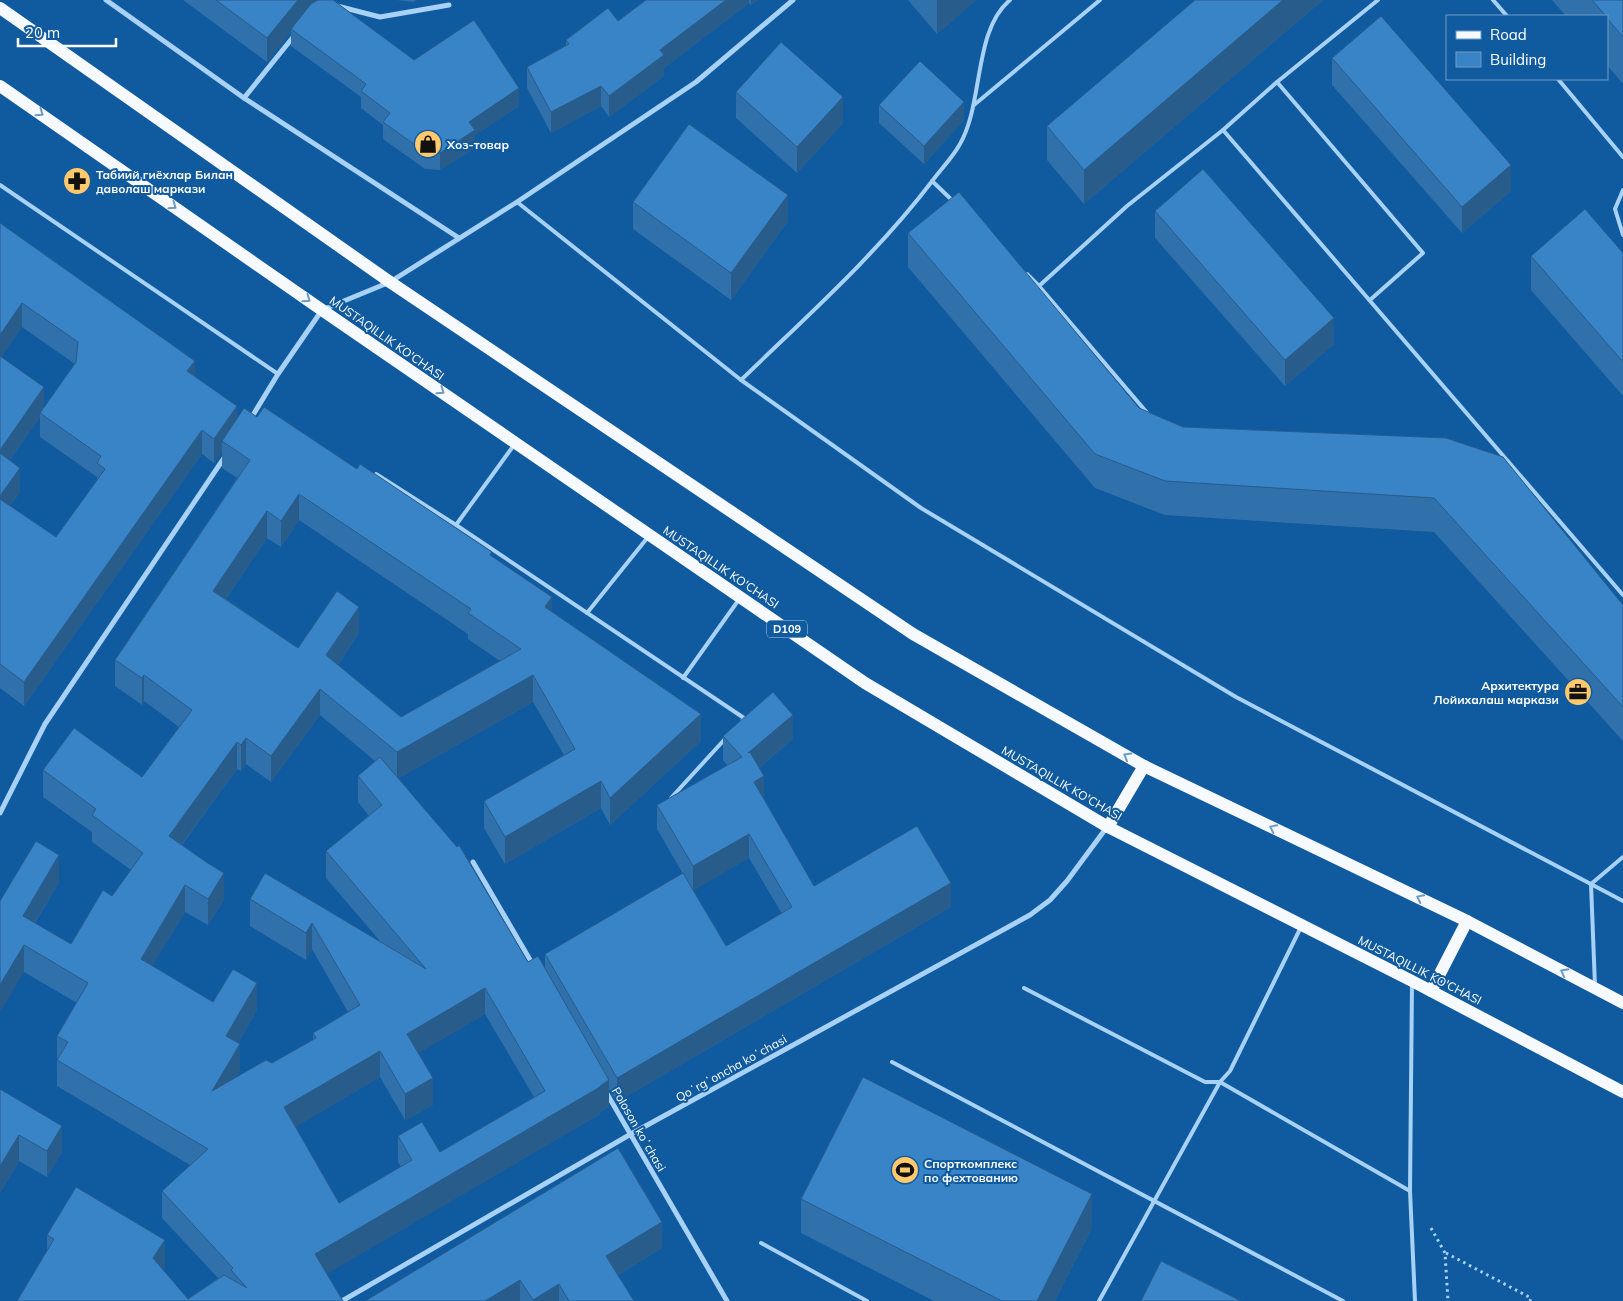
<svg xmlns="http://www.w3.org/2000/svg" width="1623" height="1301" viewBox="0 0 1623 1301" font-family="Mulish,sans-serif">
	<rect width="100%" height="100%" fill="#105a9f"/>
	<g fill="none" stroke-linecap="round" stroke-linejoin="round">
		<g stroke="#a7d1f5" stroke-width="3" stroke-dasharray="2.5 4" stroke-linecap="butt">
			<path d="M 1431,1228 L 1445,1253 L 1448,1301"/>
			<path d="M 1446,1253 L 1531,1298 L 1530,1301"/>
		</g>
		<g stroke="#a7d1f5" stroke-width="4">
			<path d="M 1493,0 L 1507,16"/>
			<path d="M 1558,79 L 1623,157"/>
			<path d="M 1277,82 L 1423,253 L 1370,300"/>
			<path d="M 974,105 L 1100,0"/>
			<path d="M 1223,130 L 1623,595"/>
			<path d="M 932,181 L 954,202"/>
			<path d="M 0,185 L 278,374"/>
			<path d="M 1623,190 L 1615,209 L 1623,235"/>
			<path d="M 517,202 L 741,380 L 921,508 L 1236,697 L 1623,901"/>
			<path d="M 1027,274 L 1039,286 L 1127,206 L 1223,130 L 1277,82 L 1378,0"/>
			<path d="M 1039,286 L 1149,415"/>
			<path d="M 741,380 C 807,316 877,254 933,180 C 941,169 953,157 960,144 C 984,102 973,31 1010,0"/>
			<path d="M 376,474 L 456,525 L 744,718 L 742,721"/>
			<path d="M 456,525 L 514,445"/>
			<path d="M 587,613 L 648,537"/>
			<path d="M 683,678 L 740,598"/>
			<path d="M 671,798 L 725,739"/>
			<path d="M 1412,983 L 1410,1191 L 1415,1301"/>
			<path d="M 1595,986 L 1591,884 L 1623,857"/>
			<path d="M 1024,988 L 1205,1082 L 1220,1082 L 1230,1071 L 1301,927"/>
			<path d="M 892,1062 L 1343,1301"/>
			<path d="M 761,1243 L 867,1301"/>
			<path d="M 1099,1301 L 1220,1082 L 1410,1191"/>
		</g>
		<g stroke="#a7d1f5" stroke-width="5">
			<path d="M 106,0 L 244,98 L 459,238"/>
			<path d="M 337,6 L 380,17 L 449,5"/>
			<path d="M 244,98 L 294,36"/>
			<path d="M 250,420 L 278,374 L 322,310 L 390,282 L 517,202 L 696,82 L 793,0"/>
			<path d="M 0,813 L 45,724 L 224,458"/>
			<path d="M 473,862 L 533,965"/>
			<path d="M 606,1092 L 727,1301"/>
			<path d="M 342,1301 L 631,1134 L 1030,915 L 1050,900 L 1067,881 L 1107,827"/>
		</g>
		<g stroke="#f6faff" stroke-width="12">
			<path d="M 0,8 L 390,282 L 913,634 L 1144,766 L 1467,921 L 1623,1003"/>
			<path d="M 0,86 L 322,310 L 865,683 L 1108,827 L 1412,981 L 1623,1092"/>
			<path d="M 1108,827 L 1144,766"/>
			<path d="M 1431,991 L 1467,921"/>
		</g>
	</g>
	<g fill="#3171ab" fill-rule="evenodd">
		<path d="M 183,0 L 333,0 L 414,60 L 519,106 L 475,135 L 475,148 L 440,170 L 425,169 L 383,139 L 383,125 L 361,108 L 361,97 L 291,46 L 291,32 L 267,62 Z"/>
		<path d="M 397,0 L 417,0 L 413,2 Z"/>
		<path d="M 646,0 L 758,0 L 751,5 L 749,3 L 664,68 L 664,76 L 609,117 L 601,106 L 551,133 L 527,88 L 527,67 L 566,45 L 566,40 L 618,21 Z"/>
		<path d="M 908,0 L 976,0 L 937,34 Z"/>
		<path d="M 1195,0 L 1323,0 L 1084,204 L 1047,160 L 1047,126 Z"/>
		<path d="M 1552,0 L 1623,0 L 1623,84 L 1607,65 L 1607,16 L 1566,16 Z"/>
		<path d="M 1332,58 L 1511,191 L 1462,233 L 1332,85 Z"/>
		<path d="M 736,92 L 843,123 L 797,173 L 736,118 Z"/>
		<path d="M 879,105 L 964,120 L 924,164 L 879,123 Z"/>
		<path d="M 633,202 L 788,221 L 731,300 L 633,229 Z"/>
		<path d="M 1155,211 L 1334,344 L 1285,386 L 1155,238 Z"/>
		<path d="M 0,223 L 195,376 L 237,419 L 257,417 L 357,469 L 492,556 L 552,612 L 701,741 L 610,825 L 601,808 L 505,864 L 484,828 L 484,801 L 564,755 L 533,702 L 399,778 L 528,962 L 545,969 L 545,954 L 683,874 L 657,829 L 657,805 L 727,765 L 723,760 L 723,736 L 793,739 L 759,768 L 764,800 L 814,886 L 951,907 L 617,1102 L 609,1089 L 609,1107 L 600,1112 L 600,1114 L 326,1274 L 343,1301 L 17,1301 L 47,1252 L 47,1235 L 165,1266 L 163,1269 L 188,1299 L 218,1278 L 162,1218 L 162,1191 L 190,1165 L 57,1086 L 57,1036 L 77,1003 L 24,972 L 0,901 L 59,882 L 35,923 L 71,944 L 112,896 L 131,870 L 92,842 L 92,832 L 43,797 L 43,770 L 142,777 L 179,727 L 144,701 L 142,705 L 115,686 L 115,660 L 237,478 L 222,468 L 222,452 L 214,463 L 202,454 L 24,706 L 0,688 ZM 22,327 L 75,364 L 44,408 L 1,357 ZM 40,417 L 40,437 L 97,477 L 97,481 L 56,537 L 10,506 L 20,492 L 10,460 ZM 299,520 L 468,634 L 468,639 L 500,661 L 401,717 L 338,665 L 359,633 L 298,648 L 226,599 L 267,538 L 281,547 ZM 320,715 L 375,761 L 358,776 L 358,802 L 369,816 L 326,851 L 326,878 L 380,941 L 250,899 L 250,926 L 306,960 L 312,949 L 348,1012 L 313,1033 L 313,1040 L 272,1063 L 236,1077 L 240,1071 L 238,1043 L 257,1010 L 213,1002 L 152,966 L 185,912 L 208,925 L 224,900 L 182,845 L 237,769 L 241,771 L 246,764 L 271,782 ZM 749,858 L 782,914 L 726,946 L 693,890 ZM 485,1014 L 534,1097 L 440,1152 L 398,1136 L 398,1162 L 401,1167 L 339,1203 L 295,1127 L 380,1077 L 405,1120 L 433,1105 L 418,1053 Z"/>
		<path d="M 908,233 L 1139,408 L 1183,427 L 1446,438 L 1623,605 L 1623,741 L 1434,532 L 1165,515 L 1095,488 L 908,267 Z"/>
		<path d="M 1623,253 L 1623,396 L 1531,290 L 1531,256 Z"/>
		<path d="M 0,1089 L 62,1152 L 47,1177 L 19,1161 L 0,1193 Z"/>
		<path d="M 801,1199 L 1092,1228 L 1055,1301 L 934,1301 L 801,1233 Z"/>
		<path d="M 662,1248 L 618,1275 L 634,1301 L 365,1301 Z"/>
	</g>
	<g fill="#285c8b">
		<path d="M 298,0 L 319,0 L 291,29 L 291,32 L 267,62 L 267,38 Z"/>
		<path d="M 726,0 L 749,0 L 749,3 L 664,68 L 664,76 L 609,117 L 609,96 L 660,50 Z"/>
		<path d="M 751,0 L 758,0 L 751,5 Z"/>
		<path d="M 937,0 L 976,0 L 937,34 Z"/>
		<path d="M 1283,0 L 1323,0 L 1084,204 L 1084,170 Z"/>
		<path d="M 601,86 L 601,106 L 551,133 L 551,112 Z"/>
		<path d="M 519,88 L 519,106 L 475,135 L 475,148 L 440,170 L 440,153 L 469,122 Z"/>
		<path d="M 843,97 L 843,123 L 797,173 L 797,147 Z"/>
		<path d="M 964,102 L 964,120 L 924,164 L 924,146 Z"/>
		<path d="M 1511,165 L 1511,191 L 1462,233 L 1462,207 Z"/>
		<path d="M 788,195 L 788,221 L 731,300 L 731,273 Z"/>
		<path d="M 22,303 L 22,327 L 0,359 L 0,335 Z"/>
		<path d="M 1334,318 L 1334,344 L 1285,386 L 1285,360 Z"/>
		<path d="M 195,361 L 195,385 L 187,371 Z"/>
		<path d="M 44,387 L 44,411 L 40,413 L 40,417 L 0,474 L 0,450 Z"/>
		<path d="M 237,406 L 237,430 L 222,441 L 222,452 L 214,463 L 214,439 Z"/>
		<path d="M 202,430 L 202,454 L 24,706 L 24,682 Z"/>
		<path d="M 20,468 L 20,492 L 0,520 L 0,496 Z"/>
		<path d="M 299,494 L 299,520 L 281,547 L 281,521 Z"/>
		<path d="M 267,511 L 267,538 L 213,618 L 213,591 Z"/>
		<path d="M 552,597 L 552,624 L 545,607 Z"/>
		<path d="M 359,607 L 359,633 L 326,682 L 326,655 Z"/>
		<path d="M 144,675 L 144,701 L 142,705 L 142,678 Z"/>
		<path d="M 533,675 L 533,702 L 397,779 L 397,752 Z"/>
		<path d="M 320,689 L 320,715 L 271,782 L 271,756 Z"/>
		<path d="M 701,714 L 701,741 L 610,825 L 610,798 Z"/>
		<path d="M 793,715 L 793,739 L 748,777 L 748,753 Z"/>
		<path d="M 246,738 L 246,764 L 241,771 L 241,745 Z"/>
		<path d="M 237,742 L 237,769 L 169,862 L 169,836 Z"/>
		<path d="M 764,776 L 764,800 L 754,782 Z"/>
		<path d="M 601,781 L 601,808 L 505,864 L 505,837 Z"/>
		<path d="M 749,834 L 749,858 L 693,891 L 693,866 Z"/>
		<path d="M 59,855 L 59,882 L 23,942 L 23,916 Z"/>
		<path d="M 224,873 L 224,900 L 208,925 L 208,899 Z"/>
		<path d="M 951,883 L 951,907 L 617,1102 L 617,1078 Z"/>
		<path d="M 185,885 L 185,912 L 141,985 L 141,959 Z"/>
		<path d="M 312,923 L 312,949 L 306,960 L 306,933 Z"/>
		<path d="M 24,945 L 24,972 L 0,1012 L 0,985 Z"/>
		<path d="M 257,983 L 257,1010 L 226,1063 L 226,1036 Z"/>
		<path d="M 485,988 L 485,1014 L 407,1060 L 407,1034 Z"/>
		<path d="M 240,1044 L 240,1071 L 212,1117 L 212,1091 Z"/>
		<path d="M 380,1051 L 380,1077 L 284,1134 L 284,1107 Z"/>
		<path d="M 433,1078 L 433,1105 L 405,1120 L 405,1094 Z"/>
		<path d="M 609,1080 L 609,1107 L 600,1112 L 600,1114 L 315,1281 L 315,1254 Z"/>
		<path d="M 62,1126 L 62,1152 L 47,1177 L 47,1151 Z"/>
		<path d="M 19,1135 L 19,1161 L 0,1193 L 0,1166 Z"/>
		<path d="M 1092,1194 L 1092,1228 L 1055,1301 L 1037,1301 Z"/>
		<path d="M 662,1222 L 662,1248 L 606,1282 L 606,1256 Z"/>
		<path d="M 165,1240 L 165,1266 L 153,1285 L 153,1258 Z"/>
		<path d="M 520,1280 L 520,1301 L 485,1301 Z"/>
		<path d="M 559,1284 L 559,1301 L 533,1301 L 533,1300 Z"/>
	</g>
	<g fill="#3983c7" stroke="#285c8b" fill-rule="evenodd">
		<path d="M 216,0 L 298,0 L 267,38 Z"/>
		<path d="M 318,0 L 333,0 L 414,60 L 474,20 L 519,88 L 469,122 L 475,130 L 440,153 L 425,152 L 383,122 L 390,113 L 361,91 L 366,84 L 291,29 L 311,4 Z"/>
		<path d="M 646,0 L 726,0 L 660,50 L 664,55 L 609,96 L 601,86 L 551,112 L 527,67 L 569,44 L 566,40 L 608,8 L 618,21 Z"/>
		<path d="M 1195,0 L 1283,0 L 1084,170 L 1047,126 Z"/>
		<path d="M 1592,0 L 1623,0 L 1623,37 L 1607,18 L 1607,16 L 1606,16 Z"/>
		<path d="M 1381,16 L 1511,165 L 1462,207 L 1332,58 Z"/>
		<path d="M 781,42 L 843,97 L 797,147 L 736,92 Z"/>
		<path d="M 920,61 L 964,102 L 924,146 L 879,105 Z"/>
		<path d="M 689,124 L 788,195 L 731,273 L 633,202 Z"/>
		<path d="M 1203,169 L 1334,318 L 1285,360 L 1155,211 Z"/>
		<path d="M 959,192 L 1139,408 L 1183,427 L 1446,438 L 1503,457 L 1623,605 L 1623,707 L 1434,498 L 1165,481 L 1095,454 L 908,233 Z"/>
		<path d="M 1585,209 L 1623,253 L 1623,362 L 1531,256 Z"/>
		<path d="M 0,223 L 195,361 L 187,371 L 237,406 L 214,439 L 202,430 L 24,682 L 0,664 L 0,499 L 56,537 L 105,469 L 97,463 L 101,456 L 40,413 L 76,362 L 78,342 L 22,303 L 0,335 Z"/>
		<path d="M 0,356 L 44,387 L 0,450 Z"/>
		<path d="M 264,407 L 357,469 L 360,464 L 492,552 L 490,555 L 552,597 L 545,607 L 701,714 L 610,798 L 601,781 L 505,837 L 484,801 L 575,749 L 533,675 L 397,752 L 320,689 L 271,756 L 246,738 L 241,745 L 237,742 L 169,836 L 206,862 L 224,873 L 208,899 L 185,885 L 141,959 L 213,1002 L 233,969 L 257,983 L 226,1036 L 240,1044 L 212,1091 L 266,1060 L 272,1063 L 316,1038 L 313,1033 L 360,1005 L 312,923 L 306,933 L 250,899 L 265,873 L 426,969 L 326,851 L 382,805 L 358,776 L 380,757 L 457,847 L 459,845 L 528,962 L 538,956 L 609,1080 L 600,1086 L 600,1087 L 315,1254 L 343,1301 L 17,1301 L 54,1239 L 47,1235 L 76,1187 L 165,1240 L 153,1258 L 188,1299 L 224,1275 L 247,1288 L 231,1270 L 233,1268 L 162,1191 L 208,1149 L 57,1060 L 68,1042 L 57,1036 L 88,983 L 24,945 L 0,985 L 0,901 L 36,841 L 59,855 L 23,916 L 71,944 L 103,890 L 112,896 L 143,853 L 92,815 L 96,809 L 43,770 L 74,728 L 142,777 L 192,710 L 144,675 L 142,678 L 115,660 L 250,460 L 222,441 L 244,408 L 257,417 ZM 299,494 L 471,609 L 468,613 L 521,649 L 401,717 L 326,655 L 359,607 L 337,591 L 298,648 L 213,591 L 267,511 L 281,521 ZM 485,988 L 545,1091 L 440,1152 L 422,1122 L 398,1136 L 412,1160 L 339,1203 L 284,1107 L 380,1051 L 405,1094 L 433,1078 L 407,1034 Z"/>
		<path d="M 0,453 L 20,468 L 0,496 Z"/>
		<path d="M 773,692 L 793,715 L 748,753 L 750,752 L 764,776 L 754,782 L 814,886 L 917,826 L 951,883 L 617,1078 L 545,954 L 683,873 L 726,946 L 792,907 L 749,834 L 693,866 L 657,805 L 742,757 L 723,736 Z"/>
		<path d="M 863,1077 L 1092,1194 L 1037,1301 L 1002,1301 L 801,1199 Z"/>
		<path d="M 0,1089 L 62,1126 L 47,1151 L 19,1135 L 0,1166 Z"/>
		<path d="M 618,1148 L 662,1222 L 606,1256 L 634,1301 L 569,1301 L 559,1284 L 533,1300 L 520,1280 L 485,1301 L 365,1301 Z"/>
		<path d="M 1161,1261 L 1241,1301 L 1141,1301 Z"/>
	</g>
	<defs><path id="oneway-chevron" d="M-2-3.5L2.5 0L-2 3.5" fill="none" stroke-width="1.6" stroke-linecap="round" stroke-linejoin="round" transform="scale(1.25)"/></defs>
	<g stroke="#6c9ac5">
		<use href="#oneway-chevron" transform="translate(40 113) rotate(35)"/>
		<use href="#oneway-chevron" transform="translate(173 206) rotate(35)"/>
		<use href="#oneway-chevron" transform="translate(307 299) rotate(35)"/>
		<use href="#oneway-chevron" transform="translate(441 391) rotate(35)"/>
		<use href="#oneway-chevron" transform="translate(1127 756) rotate(-150)"/>
		<use href="#oneway-chevron" transform="translate(1273 828) rotate(-154)"/>
		<use href="#oneway-chevron" transform="translate(1420 898) rotate(-154)"/>
		<use href="#oneway-chevron" transform="translate(1564 972) rotate(-152)"/>
	</g>
	<defs>
		<g id="shop-disc" transform="scale(1.4375)"><circle r="9.5" fill="#ffc96c" stroke="#105a9f"/><path d="M-5-2.5h2.3a2.7 3.5 0 0 1 5.4 0H5L5.5 6h-11ZM-1.5-2.5h3a1.5 2.3 0 0 0-3 0Z" fill="#111"/></g>
		<g id="pharmacy-disc" transform="scale(1.4375)"><circle r="9.5" fill="#ffc96c" stroke="#105a9f"/><path d="M-2-6h4v4h4v4h-4v4h-4v-4h-4v-4h4Z" fill="#111"/></g>
		<g id="office-disc" transform="scale(1.4375)"><circle r="9.5" fill="#ffc96c" stroke="#105a9f"/><path d="M-6-3h4V-5.5h4V-3h4V5H-6ZM-1-4.5V-3h2v-1.5ZM-6 0V1H6V0Z" fill="#111"/></g>
		<g id="stadium-disc" transform="scale(1.4375)"><circle r="9.5" fill="#ffc96c" stroke="#105a9f"/><path d="M0-5a6.5 5 0 1 0 0 10a6.5 5 0 1 0 0-10ZM-3.5-1.8h7v3.6h-7Z" fill="#111"/></g>
	</defs>
	<g fill-rule="evenodd">
		<use href="#shop-disc" x="428" y="144"/>
		<use href="#pharmacy-disc" x="77" y="181"/>
		<use href="#office-disc" x="1578" y="692"/>
		<use href="#stadium-disc" x="905" y="1170"/>
	</g>
	<g text-anchor="middle" dominant-baseline="central" stroke-width="4" stroke-linejoin="round" paint-order="stroke">
		<rect fill="#105a9f" stroke="#b7cee2" stroke-width="1" x="767" y="620.5" width="40" height="17" rx="4"/>
		<g font-size="11" font-weight="bold" fill="#fff">
			<text x="787" y="629">D109</text>
		</g>
		<g font-size="12" font-weight="bold" fill="#fff" stroke="#105a9f" text-anchor="start">
			<text x="447" y="144">Хоз-товар</text>
			<text x="96" y="174">Табиий гиёхлар Билан<tspan x="96" dy="14">даволаш маркази</tspan></text>
			<text x="1559" y="685" text-anchor="end">Архитектура<tspan x="1559" dy="14">Лойихалаш маркази</tspan></text>
			<text x="924" y="1163">Спорткомплекс<tspan x="924" dy="14">по фехтованию</tspan></text>
		</g>
		<g font-size="12" fill="#fff" stroke="#105a9f">
			<text transform="translate(387 338) rotate(35)">MUSTAQILLIK KO'CHASI</text>
			<text transform="translate(721 567) rotate(34)">MUSTAQILLIK KO'CHASI</text>
			<text transform="translate(1062 783) rotate(30)">MUSTAQILLIK KO'CHASI</text>
			<text transform="translate(1420 970) rotate(27)">MUSTAQILLIK KO'CHASI</text>
			<text transform="translate(731 1068) rotate(-29)">Qoʻrgʻoncha koʻchasi</text>
			<text transform="translate(639 1129) rotate(60)">Poloson koʻchasi</text>
		</g>
	</g>
	<rect x="1446" y="15" width="162" height="65" fill="#105a9f" stroke="#709cc5"/>
	<rect x="1456" y="31" width="25" height="8" fill="#f6faff" stroke="#709cc5"/>
	<text x="1490" y="40" font-size="15" fill="#ffffff">Road</text>
	<rect x="1456" y="52" width="25" height="15" fill="#3983c7" stroke="#709cc5"/>
	<text x="1490" y="65" font-size="15" fill="#ffffff">Building</text>
	<path d="M18 38v8h98v-8" fill="none" stroke="#ffffff" stroke-width="2.5"/>
	<text x="25" y="38" font-size="15" fill="#ffffff" stroke="#105a9f" stroke-width="4" paint-order="stroke">20 m</text>
</svg>
